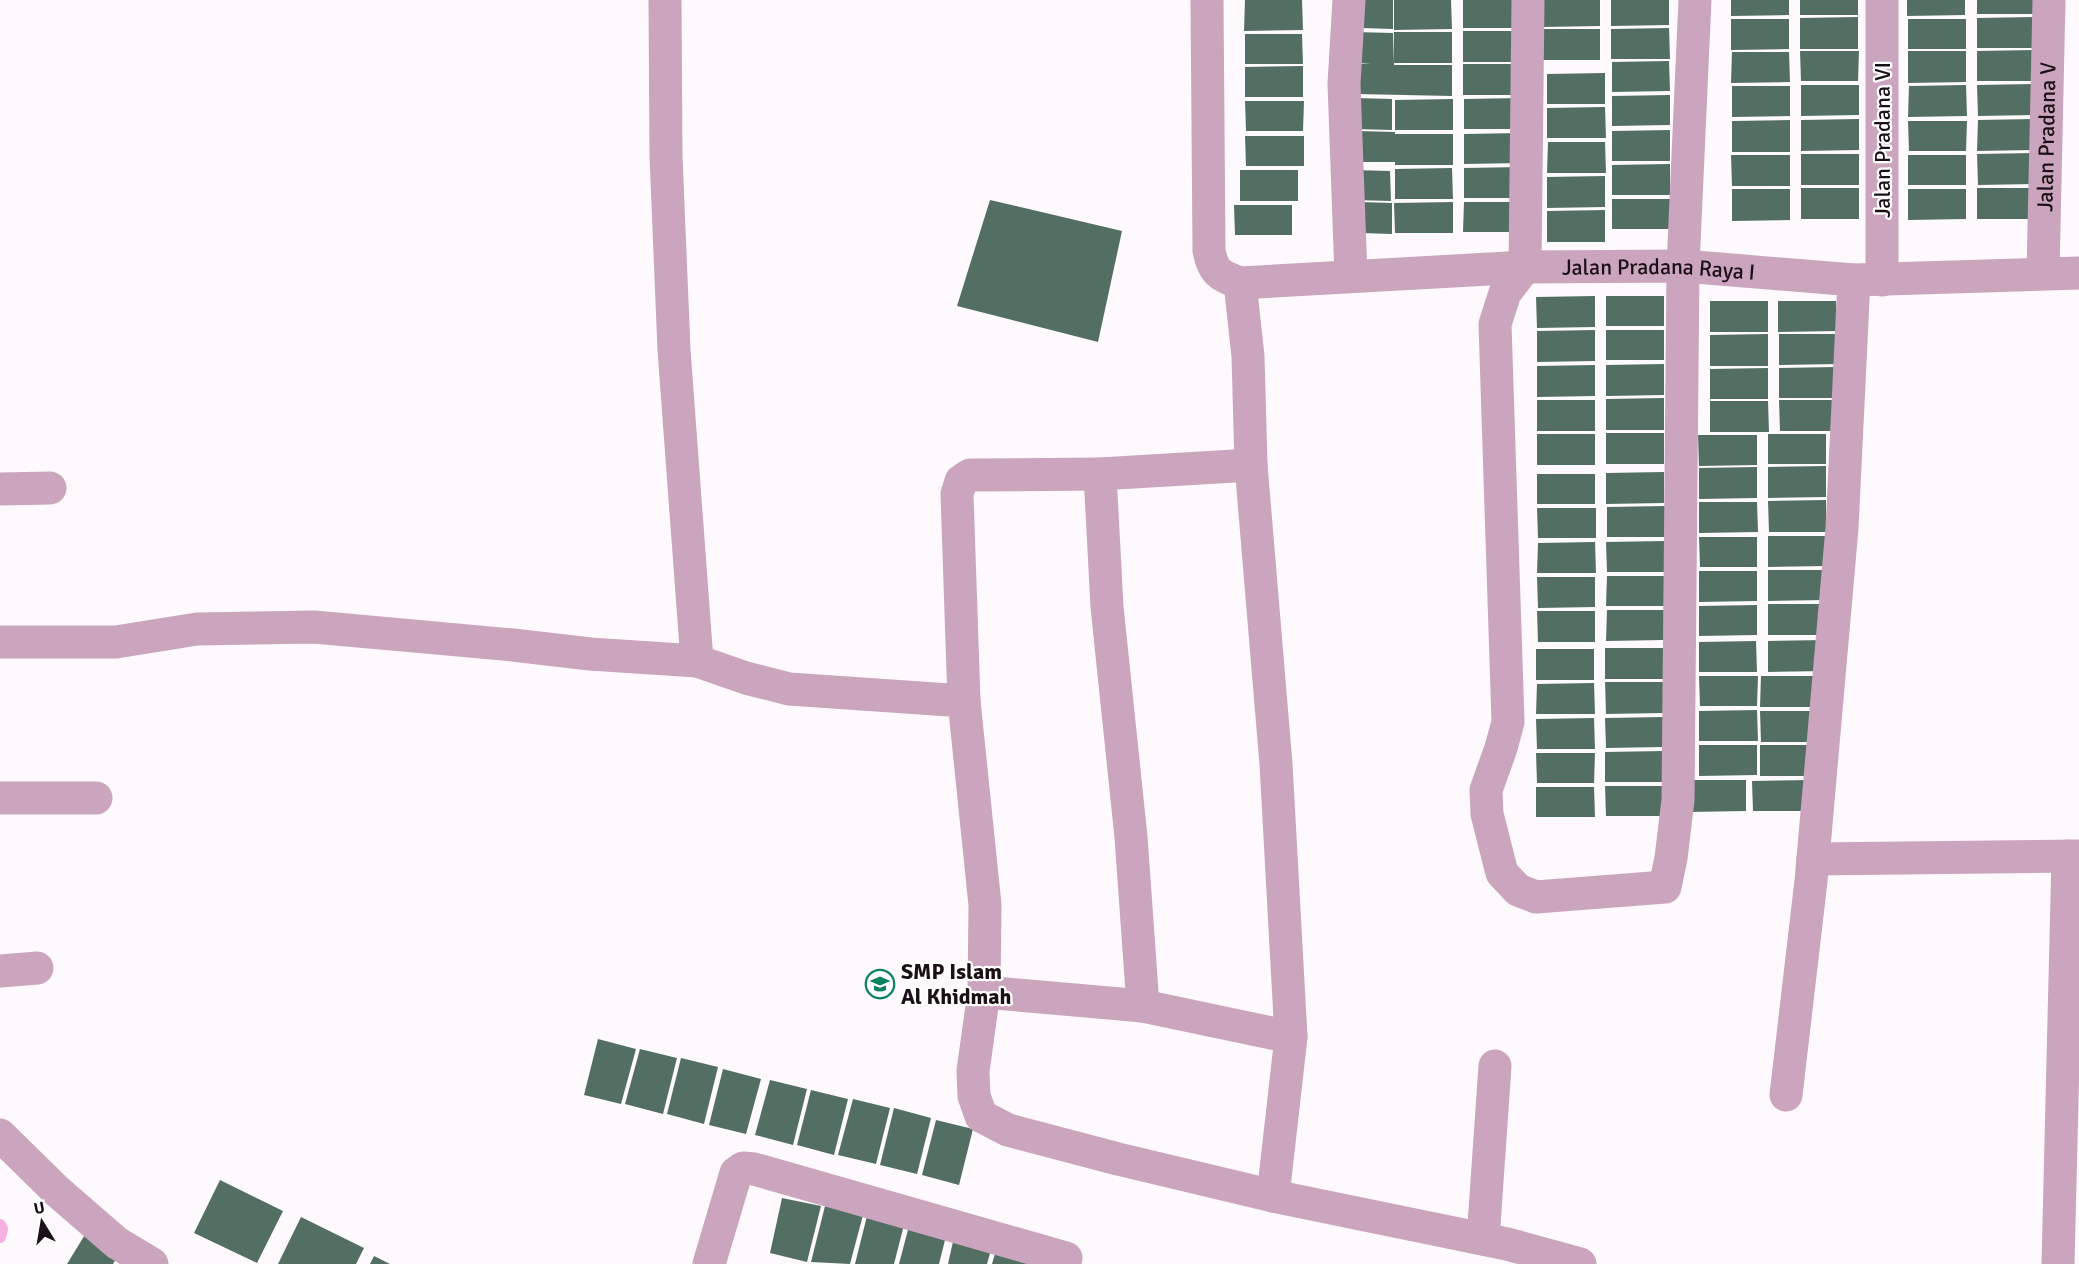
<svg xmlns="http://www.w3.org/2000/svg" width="2079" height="1264" viewBox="0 0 2079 1264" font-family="Signika,sans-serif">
	<rect width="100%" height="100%" fill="#fef9fc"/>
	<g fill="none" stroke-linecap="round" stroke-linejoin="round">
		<path stroke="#f6b1de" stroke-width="12" d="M 0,1225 L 2,1229 L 0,1237"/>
	</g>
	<g fill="#536f63">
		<path d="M 1245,0 L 1302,0 L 1303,30 L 1244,31 Z"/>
		<path d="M 1362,0 L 1393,0 L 1393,29 L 1361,28 Z"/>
		<path d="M 1394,0 L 1451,0 L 1452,29 L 1394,30 Z"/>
		<rect x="1463" y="0" width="58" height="28"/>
		<path d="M 1542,0 L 1600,0 L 1600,26 L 1542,27 Z"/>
		<path d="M 1611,0 L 1669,0 L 1669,25 L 1611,26 Z"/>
		<path d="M 1731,0 L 1789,0 L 1789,15 L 1731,16 Z"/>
		<rect x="1800" y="0" width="58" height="15"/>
		<path d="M 1907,0 L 1965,0 L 1965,15 L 1907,16 Z"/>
		<rect x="1977" y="0" width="57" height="14"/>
		<path d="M 1858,17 L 1858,49 L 1800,49 L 1800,18 Z"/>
		<path d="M 2035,17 L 2035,48 L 1977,48 L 1977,18 Z"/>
		<path d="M 1731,19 L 1789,19 L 1789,49 L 1731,50 Z"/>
		<rect x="1908" y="19" width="58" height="30"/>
		<path d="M 1669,28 L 1670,59 L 1611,59 L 1611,29 Z"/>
		<rect x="1542" y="29" width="58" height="31"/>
		<rect x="1463" y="31" width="58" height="31"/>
		<path d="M 1355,32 L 1393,33 L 1394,65 L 1452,65 L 1452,96 L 1357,94 L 1357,64 L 1371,63 L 1355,63 Z"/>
		<rect x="1394" y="32" width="58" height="31"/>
		<path d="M 1245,34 L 1302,34 L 1303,64 L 1245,64 Z"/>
		<path d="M 2035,50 L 2035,81 L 1977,81 L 1977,51 Z"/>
		<path d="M 1800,51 L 1859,51 L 1858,81 L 1801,81 Z"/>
		<path d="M 1908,51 L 1966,51 L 1966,82 L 1908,83 Z"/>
		<path d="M 1732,52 L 1789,52 L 1790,82 L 1731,83 Z"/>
		<path d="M 1669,61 L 1670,91 L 1612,92 L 1612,62 Z"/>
		<path d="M 1463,64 L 1521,64 L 1522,95 L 1463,95 Z"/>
		<path d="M 1303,66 L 1303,97 L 1245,97 L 1245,67 Z"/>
		<path d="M 1605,73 L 1605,104 L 1547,104 L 1547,74 Z"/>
		<path d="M 2035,84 L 2035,115 L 1978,116 L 1977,85 Z"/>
		<path d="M 1801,85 L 1859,85 L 1859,115 L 1801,116 Z"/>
		<path d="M 1966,85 L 1967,116 L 1908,117 L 1909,86 Z"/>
		<path d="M 1732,86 L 1790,86 L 1790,116 L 1732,117 Z"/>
		<path d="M 1670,95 L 1670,125 L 1612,126 L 1612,96 Z"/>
		<path d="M 1355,98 L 1392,99 L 1392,130 L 1355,129 Z"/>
		<path d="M 1522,98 L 1522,129 L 1464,129 L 1464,99 Z"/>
		<path d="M 1453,99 L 1453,130 L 1395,130 L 1395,100 Z"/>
		<path d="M 1245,101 L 1304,101 L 1303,131 L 1246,131 Z"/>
		<path d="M 1605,107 L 1606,138 L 1547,138 L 1547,108 Z"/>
		<path d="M 1859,119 L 1859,150 L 1801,151 L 1801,120 Z"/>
		<path d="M 2035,119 L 2036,150 L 1977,151 L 1978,120 Z"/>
		<path d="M 1790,120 L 1790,152 L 1732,152 L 1732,121 Z"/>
		<path d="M 1908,121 L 1967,121 L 1966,151 L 1909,151 Z"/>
		<path d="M 1670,130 L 1670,161 L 1612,161 L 1612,131 Z"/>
		<path d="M 1357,131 L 1395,132 L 1395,134 L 1453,134 L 1453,165 L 1395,165 L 1395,162 L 1357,162 Z"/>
		<path d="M 1522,133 L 1522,163 L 1464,164 L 1464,134 Z"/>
		<path d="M 1245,136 L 1304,136 L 1304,166 L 1246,166 Z"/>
		<path d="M 1548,142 L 1605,142 L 1606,173 L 1547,173 Z"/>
		<path d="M 2035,153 L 2035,184 L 1978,185 L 1977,154 Z"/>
		<rect x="1801" y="154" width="58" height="31"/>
		<path d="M 1731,155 L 1790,155 L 1790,186 L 1732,186 Z"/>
		<rect x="1908" y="155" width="58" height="30"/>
		<path d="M 1670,164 L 1670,195 L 1612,195 L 1612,165 Z"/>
		<path d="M 1522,167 L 1522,198 L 1464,198 L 1464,168 Z"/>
		<path d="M 1452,168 L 1453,199 L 1395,199 L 1395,169 Z"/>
		<rect x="1240" y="170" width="58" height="31"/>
		<path d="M 1353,170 L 1390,171 L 1391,201 L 1354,200 Z"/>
		<path d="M 1605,176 L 1605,207 L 1547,208 L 1547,177 Z"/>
		<rect x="1801" y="188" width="58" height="31"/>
		<rect x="1977" y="188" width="58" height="31"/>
		<path d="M 1732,189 L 1790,189 L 1790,220 L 1732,221 Z"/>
		<path d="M 1908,189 L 1966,189 L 1966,219 L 1908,220 Z"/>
		<rect x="1612" y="199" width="58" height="30"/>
		<path d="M 990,200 L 1122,231 L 1098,342 L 957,306 Z"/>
		<path d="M 1360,202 L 1392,203 L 1392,234 L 1361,233 Z"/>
		<path d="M 1453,202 L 1453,233 L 1395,233 L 1394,203 Z"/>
		<path d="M 1464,202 L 1521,202 L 1522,232 L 1463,232 Z"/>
		<path d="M 1234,205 L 1292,205 L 1292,235 L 1235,235 Z"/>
		<path d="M 1605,210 L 1605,242 L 1547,242 L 1547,211 Z"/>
		<path d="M 1595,296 L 1595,327 L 1537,328 L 1536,297 Z"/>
		<rect x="1606" y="296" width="58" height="30"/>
		<rect x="1710" y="301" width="58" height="31"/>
		<path d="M 1778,301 L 1836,301 L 1837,331 L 1778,332 Z"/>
		<path d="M 1595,330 L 1595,361 L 1537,362 L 1537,331 Z"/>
		<rect x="1606" y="330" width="58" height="30"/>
		<path d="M 1768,334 L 1768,366 L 1710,366 L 1710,335 Z"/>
		<path d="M 1779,334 L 1837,334 L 1837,364 L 1779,365 Z"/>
		<path d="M 1664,364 L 1664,395 L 1606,396 L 1606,365 Z"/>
		<path d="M 1595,365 L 1595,396 L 1537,397 L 1537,366 Z"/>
		<path d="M 1837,367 L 1837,398 L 1779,398 L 1779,368 Z"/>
		<path d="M 1768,368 L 1768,399 L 1710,399 L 1710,369 Z"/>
		<path d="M 1664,398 L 1664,430 L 1606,430 L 1606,399 Z"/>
		<rect x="1537" y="400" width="58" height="31"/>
		<path d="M 1779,400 L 1838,400 L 1838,431 L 1780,431 Z"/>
		<path d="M 1710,401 L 1768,401 L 1769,432 L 1710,432 Z"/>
		<rect x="1606" y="433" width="58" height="31"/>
		<rect x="1537" y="434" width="58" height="31"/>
		<rect x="1768" y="434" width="58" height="30"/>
		<path d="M 1698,435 L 1757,435 L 1757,465 L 1699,466 Z"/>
		<path d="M 1826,466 L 1826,497 L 1768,498 L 1768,467 Z"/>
		<path d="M 1757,467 L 1757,498 L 1699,499 L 1699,468 Z"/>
		<path d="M 1664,472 L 1664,503 L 1606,504 L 1606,473 Z"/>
		<rect x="1537" y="474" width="58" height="30"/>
		<path d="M 1826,500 L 1826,532 L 1769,532 L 1768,501 Z"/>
		<path d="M 1699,502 L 1757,502 L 1758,532 L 1699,533 Z"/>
		<path d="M 1665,506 L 1665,537 L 1607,537 L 1607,507 Z"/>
		<path d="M 1537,508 L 1596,508 L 1596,538 L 1538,538 Z"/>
		<path d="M 1768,536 L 1826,536 L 1827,566 L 1768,567 Z"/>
		<path d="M 1699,537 L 1757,537 L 1757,567 L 1700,567 Z"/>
		<path d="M 1665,541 L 1665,572 L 1607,572 L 1606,542 Z"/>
		<path d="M 1595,542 L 1596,573 L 1537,573 L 1538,543 Z"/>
		<path d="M 1768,570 L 1826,570 L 1826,600 L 1768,601 Z"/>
		<path d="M 1699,571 L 1757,571 L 1757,601 L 1699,602 Z"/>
		<path d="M 1607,576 L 1664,576 L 1665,606 L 1606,606 Z"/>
		<path d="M 1537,577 L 1595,577 L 1595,607 L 1538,608 Z"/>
		<rect x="1768" y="604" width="58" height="31"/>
		<path d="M 1757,605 L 1757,635 L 1699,636 L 1699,606 Z"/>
		<path d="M 1607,610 L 1664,610 L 1664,640 L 1606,641 Z"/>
		<path d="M 1537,611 L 1595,611 L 1595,642 L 1538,642 Z"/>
		<path d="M 1826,640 L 1826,671 L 1768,672 L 1768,641 Z"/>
		<path d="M 1756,641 L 1757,672 L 1699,672 L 1699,642 Z"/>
		<rect x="1605" y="648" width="58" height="31"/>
		<rect x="1536" y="649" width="58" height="31"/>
		<path d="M 1699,676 L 1758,676 L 1757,706 L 1700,706 Z"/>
		<path d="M 1761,676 L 1818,676 L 1819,707 L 1760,707 Z"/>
		<path d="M 1605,682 L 1664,682 L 1663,713 L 1606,714 Z"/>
		<path d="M 1594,683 L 1595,714 L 1536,714 L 1537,684 Z"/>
		<path d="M 1757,710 L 1758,741 L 1699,741 L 1699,711 Z"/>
		<path d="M 1760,711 L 1818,711 L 1818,742 L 1761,742 Z"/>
		<path d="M 1663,717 L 1664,747 L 1606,748 L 1605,718 Z"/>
		<path d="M 1594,718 L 1595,749 L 1537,749 L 1536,719 Z"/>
		<path d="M 1699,745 L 1757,745 L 1757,775 L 1699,776 Z"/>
		<rect x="1760" y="745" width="58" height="31"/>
		<path d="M 1663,751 L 1663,782 L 1605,782 L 1605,752 Z"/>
		<path d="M 1536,753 L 1595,753 L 1594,783 L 1537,783 Z"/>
		<path d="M 1688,780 L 1746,780 L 1746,811 L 1688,812 Z"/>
		<path d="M 1811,780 L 1810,811 L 1753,811 L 1752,781 Z"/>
		<path d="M 1605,786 L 1664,786 L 1663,816 L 1606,816 Z"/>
		<path d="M 1536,787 L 1594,787 L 1595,817 L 1536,817 Z"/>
		<path d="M 598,1039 L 636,1049 L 621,1104 L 584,1095 Z"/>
		<path d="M 640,1049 L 677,1058 L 663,1114 L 625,1104 Z"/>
		<path d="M 681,1058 L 718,1067 L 704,1124 L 667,1114 Z"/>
		<path d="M 723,1069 L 761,1079 L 746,1134 L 709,1125 Z"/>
		<path d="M 770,1080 L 807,1089 L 793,1145 L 755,1135 Z"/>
		<path d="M 811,1090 L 848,1099 L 834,1155 L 797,1145 Z"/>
		<path d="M 853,1099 L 890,1108 L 876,1164 L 838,1155 Z"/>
		<path d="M 894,1108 L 931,1118 L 917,1174 L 880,1165 Z"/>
		<path d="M 936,1120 L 973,1129 L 959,1185 L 922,1175 Z"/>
		<path d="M 220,1180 L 283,1211 L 257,1263 L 194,1233 Z"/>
		<path d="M 782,1198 L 821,1206 L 807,1262 L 770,1253 Z"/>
		<path d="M 825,1206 L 863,1215 L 850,1264 L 811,1262 Z"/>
		<path d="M 867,1216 L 904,1225 L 894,1264 L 855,1264 Z"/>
		<path d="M 301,1217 L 364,1248 L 356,1264 L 278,1264 Z"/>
		<path d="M 909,1226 L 946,1236 L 939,1264 L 899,1264 Z"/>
		<path d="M 86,1233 L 119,1254 L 113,1264 L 67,1264 Z"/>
		<path d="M 954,1237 L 992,1246 L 987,1264 L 948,1264 Z"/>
		<path d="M 997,1247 L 1032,1264 L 992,1264 Z"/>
		<path d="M 374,1256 L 390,1264 L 370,1264 Z"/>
	</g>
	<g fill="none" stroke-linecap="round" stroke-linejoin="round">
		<g stroke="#caa5bd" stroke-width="33">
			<path d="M 665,0 L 666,156 L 674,350 L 697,661 L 746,678 L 789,689 L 964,701 L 985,905 L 984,992 L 973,1071 L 974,1096 L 981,1116 L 1008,1130 L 1118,1159 L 1273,1196 L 1507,1244 L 1580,1264"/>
			<path id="s1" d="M 1207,0 L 1209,251 C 1214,274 1220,275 1240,283 L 1525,267 L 1683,266 L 1854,280 L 2079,273"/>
			<path d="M 1349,0 L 1344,84 L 1351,276"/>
			<path d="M 1528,0 L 1525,267 L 1505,293 L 1495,324 L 1508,722 L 1501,748 L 1486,790 L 1487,814 L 1502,873 L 1518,890 L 1536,897 L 1665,887 L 1671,858 L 1678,800 L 1683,266 L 1695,0"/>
			<path id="s2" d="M 2043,273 L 2049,0"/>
			<path d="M 1882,280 L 1882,0"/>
			<path d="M 1251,465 L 1276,764 L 1291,1037"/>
			<path d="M 0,489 L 50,488"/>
			<path d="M 0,642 L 116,642 L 197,629 L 314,627 L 513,645 L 590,654 L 697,661"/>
			<path d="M 964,701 L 957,494 L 961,481 L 970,475 L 1100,474"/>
			<path d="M 0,798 L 96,798"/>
			<path d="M 1813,859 L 2079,856"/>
			<path d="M 0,971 L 37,968"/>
			<path d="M 984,992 L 1143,1006 L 1291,1037 L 1273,1196"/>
			<path d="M 1143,1006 L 1131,837 L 1107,607 L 1100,474 L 1251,465 L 1248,356 L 1240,283"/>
			<path d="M 1786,1095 L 1811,881 L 1842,528 L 1854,280"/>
			<path d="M 0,1135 L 57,1191 L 117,1243 L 152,1264"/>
			<path d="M 1483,1239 L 1495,1066"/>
			<path d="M 709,1264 L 736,1173 L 743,1168 L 754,1169 L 1066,1258"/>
			<path d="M 2058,1264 L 2068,856"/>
		</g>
	</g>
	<defs>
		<g id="school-ring" transform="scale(1.5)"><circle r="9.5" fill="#fff" stroke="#088160" stroke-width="1.5"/><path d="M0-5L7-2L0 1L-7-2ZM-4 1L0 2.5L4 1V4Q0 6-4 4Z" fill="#088160"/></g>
	</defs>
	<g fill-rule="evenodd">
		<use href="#school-ring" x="880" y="984"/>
	</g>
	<g text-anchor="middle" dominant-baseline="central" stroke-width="4.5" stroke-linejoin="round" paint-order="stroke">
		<g font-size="22" fill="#1a1016" stroke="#fff">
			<text stroke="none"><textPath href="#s2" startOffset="136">Jalan Pradana V</textPath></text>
			<text transform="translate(1882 140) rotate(-90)">Jalan Pradana VI</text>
			<text stroke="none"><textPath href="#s1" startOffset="718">Jalan Pradana Raya I</textPath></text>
		</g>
		<g font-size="22" font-weight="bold" fill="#1a1016" stroke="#fff" text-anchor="start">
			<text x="901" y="971">SMP Islam<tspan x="901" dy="25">Al Khidmah</tspan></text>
		</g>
	</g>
	<g transform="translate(42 1222) rotate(349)" stroke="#ffffff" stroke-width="4.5" paint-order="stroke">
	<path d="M0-4.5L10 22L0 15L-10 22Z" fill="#1a1016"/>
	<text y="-9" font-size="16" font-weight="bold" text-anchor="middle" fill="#1a1016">U</text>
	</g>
</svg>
